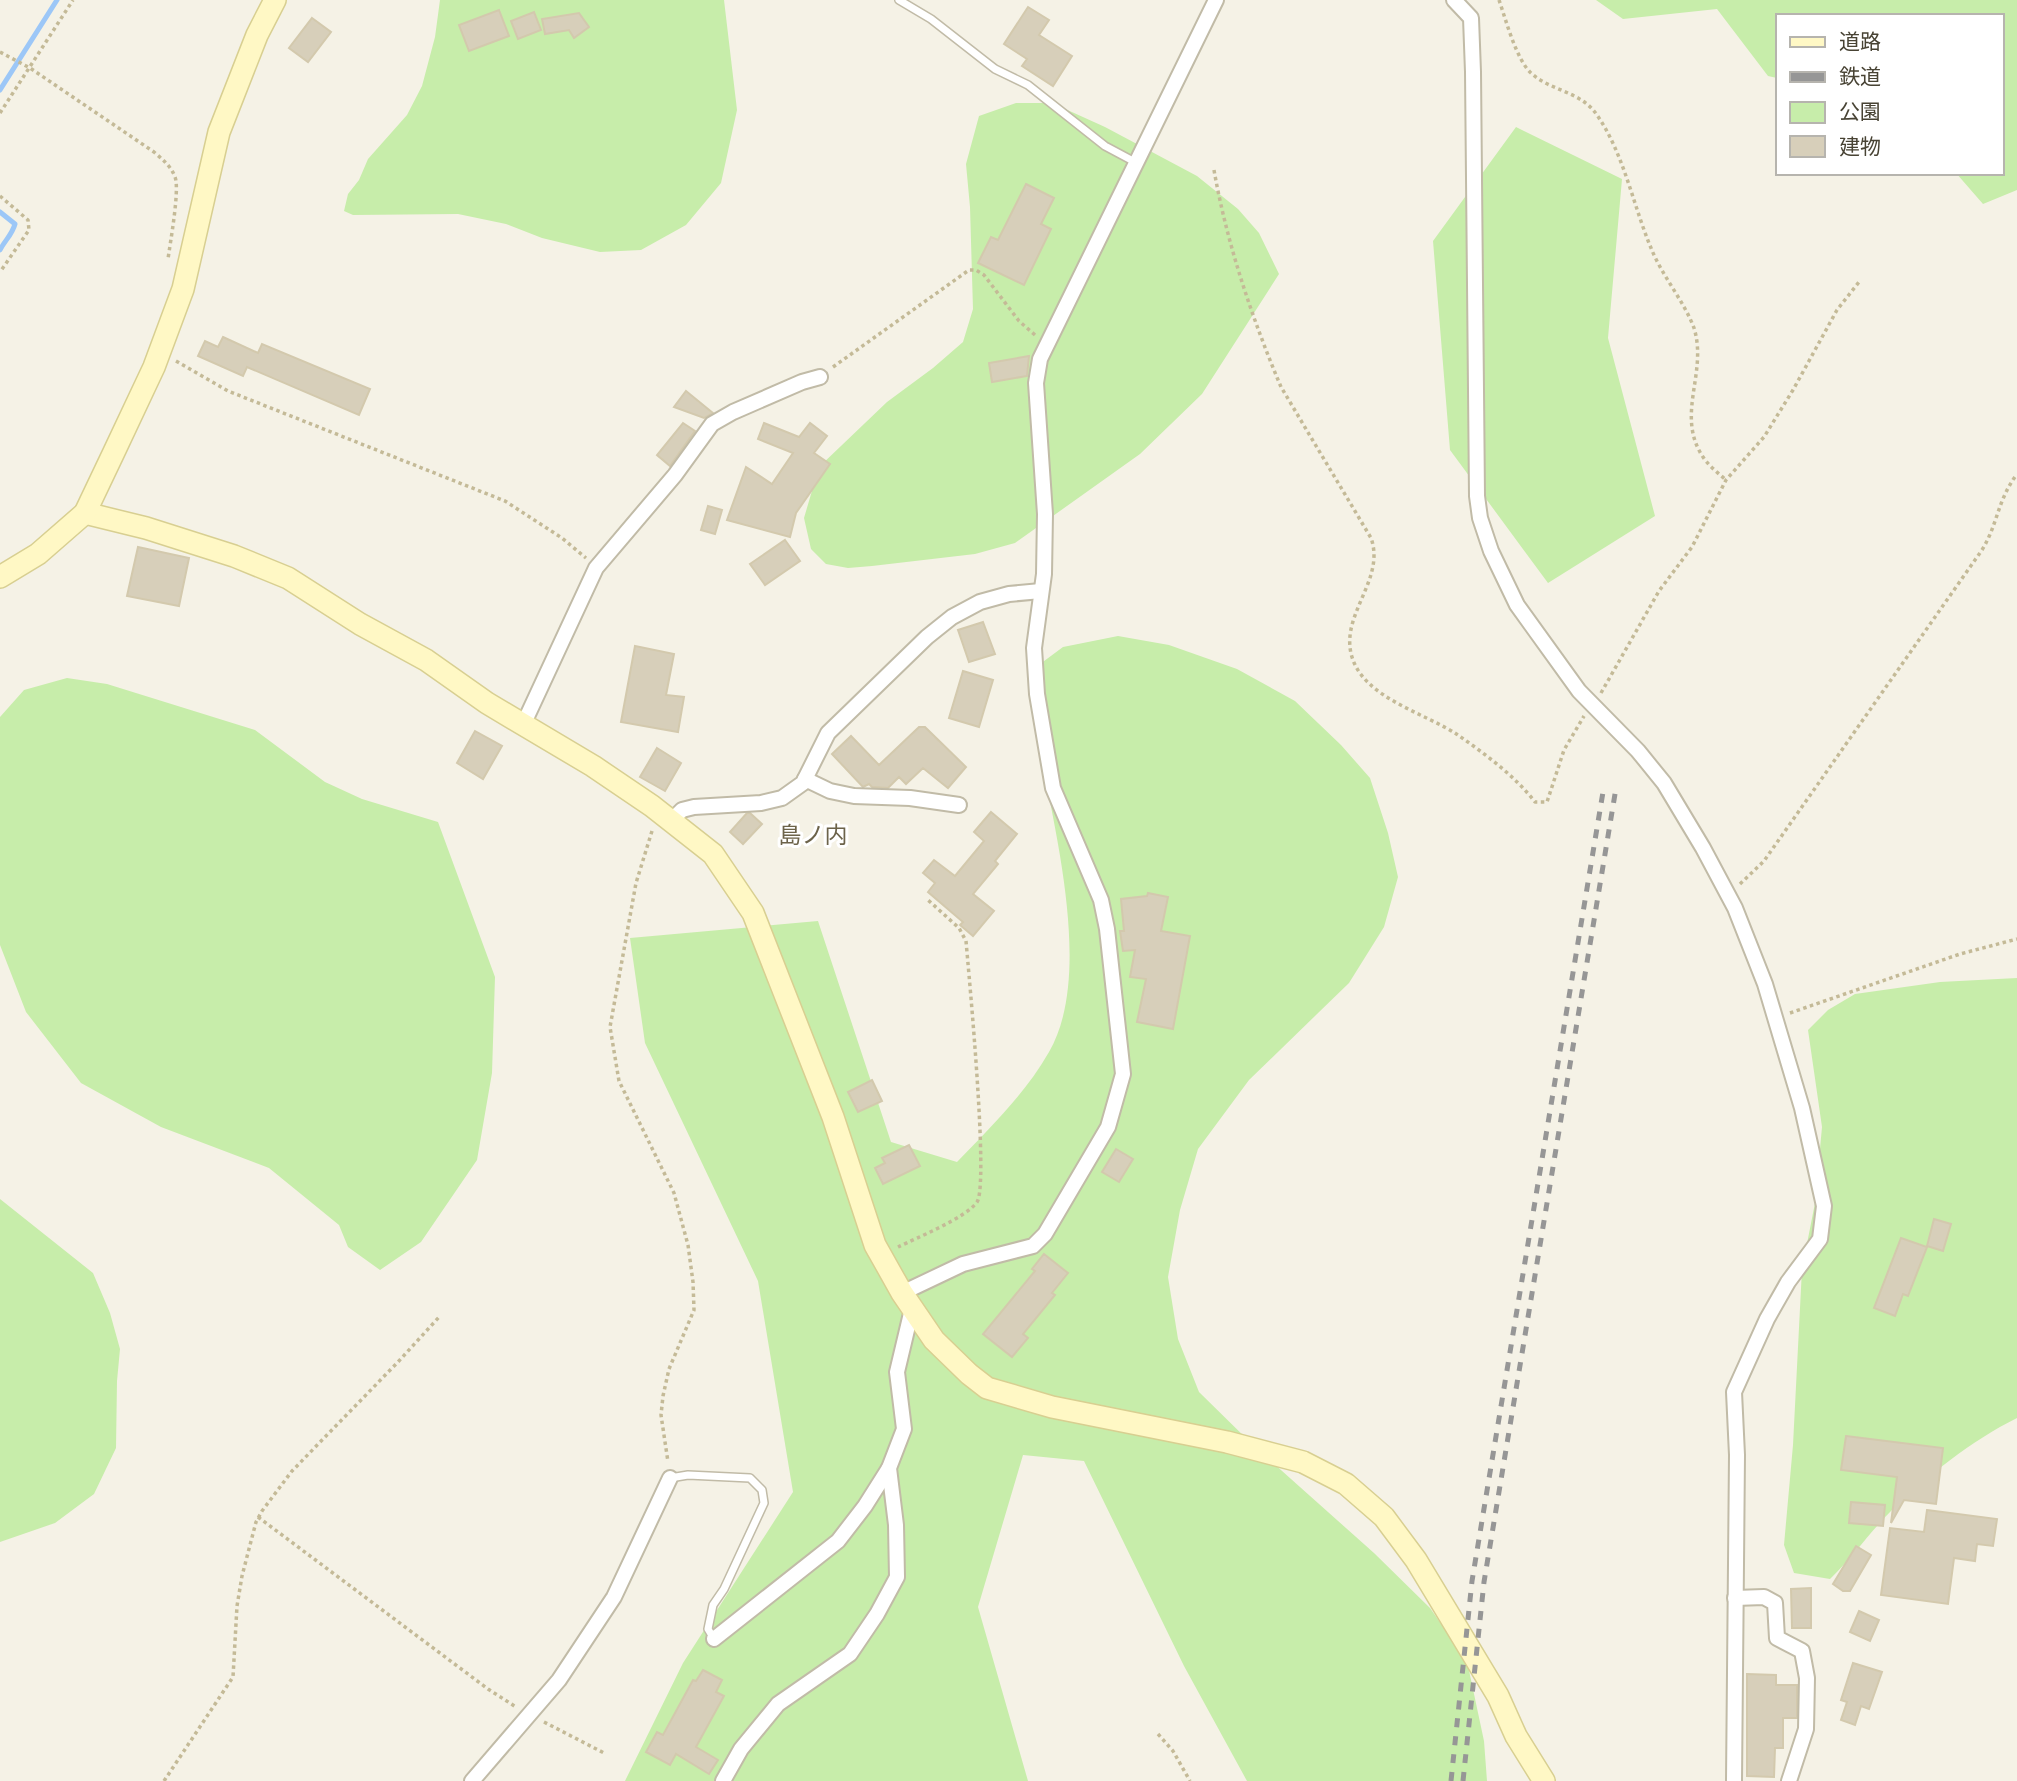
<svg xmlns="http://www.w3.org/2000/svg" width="2017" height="1781" viewBox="0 0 2017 1781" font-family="Roboto,'Noto Sans JP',sans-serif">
	<rect width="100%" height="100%" fill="#f5f2e6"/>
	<g fill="#c7edaa">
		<path d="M 440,0 L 724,0 L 737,110 L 721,183 L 686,225 L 641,250 L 600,252 L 542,238 L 506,224 L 458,214 L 353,215 L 344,211 L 348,194 L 359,180 L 368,159 L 407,115 L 422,86 L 435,37 Z"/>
		<path d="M 1596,0 L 2017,0 L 2017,190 L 1983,204 L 1956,173 L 2001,173 L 2001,16 L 1777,16 L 1777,78 L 1768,76 L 1717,9 L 1623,19 Z"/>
		<path d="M 1016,103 L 1052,103 L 1105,127 L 1197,176 L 1238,209 L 1259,233 L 1279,274 L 1202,394 L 1140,454 L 1015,543 L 975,554 L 872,566 L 848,568 L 826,564 L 811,549 L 804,518 L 819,467 L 887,402 L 933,368 L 963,342 L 973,309 L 970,207 L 966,164 L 979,116 Z"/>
		<path d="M 1516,127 L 1622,179 L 1608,338 L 1655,516 L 1548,583 L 1450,450 L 1433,241 Z"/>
		<path d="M 1118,636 L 1169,645 L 1237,669 L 1295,701 L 1341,745 L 1370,778 L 1388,833 L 1398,877 L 1384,927 L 1349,983 L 1249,1080 L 1198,1149 L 1180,1210 L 1168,1277 L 1178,1339 L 1199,1392 L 1255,1447 L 1374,1553 L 1430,1608 L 1467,1661 L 1484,1741 L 1487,1781 L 1247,1781 L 1184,1666 L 1084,1461 L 1023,1455 L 978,1607 L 1028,1781 L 625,1781 L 683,1663 L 793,1492 L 758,1281 L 645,1043 L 630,938 L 818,921 L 891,1142 L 957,1162 C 990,1128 1025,1094 1049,1052 C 1097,969 1048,808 1034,718 C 1031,703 1032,686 1032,670 L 1063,647 Z"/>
		<path d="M 67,678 L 107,684 L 255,730 L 325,782 L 362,799 L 438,822 L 495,977 L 492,1073 L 477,1160 L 421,1242 L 380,1270 L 348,1247 L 339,1225 L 269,1168 L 161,1127 L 81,1083 L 26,1012 L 0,945 L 0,717 L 24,690 Z"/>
		<path d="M 2017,978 L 2017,1418 C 1971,1441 1928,1475 1891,1511 C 1870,1532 1852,1558 1830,1579 L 1794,1573 L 1784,1545 L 1793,1445 L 1802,1269 L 1815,1203 L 1822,1127 L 1808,1030 L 1828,1010 L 1855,994 L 1940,982 Z"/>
		<path d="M 0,1199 L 93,1273 L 110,1313 L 120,1349 L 117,1381 L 116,1448 L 94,1494 L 55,1523 L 0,1542 Z"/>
	</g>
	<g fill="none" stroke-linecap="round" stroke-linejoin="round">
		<g stroke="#9cc7f7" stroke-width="5">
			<path d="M 0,90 L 57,0"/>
			<path d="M 0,212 L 15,224 C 12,235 5,240 0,250"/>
		</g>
	</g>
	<g fill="#d7cfba" stroke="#d3c9ad" stroke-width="2">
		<path d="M 1028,7 L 1049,20 L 1039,35 L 1072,56 L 1053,86 L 1022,66 L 1027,59 L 1004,44 Z"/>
		<path d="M 499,10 L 509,36 L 469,51 L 459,25 Z"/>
		<path d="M 534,12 L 541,30 L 518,39 L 511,21 Z"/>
		<path d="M 579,13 L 589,27 L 574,38 L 569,30 L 545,34 L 542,19 Z"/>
		<path d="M 312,18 L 331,32 L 308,62 L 289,48 Z"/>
		<path d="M 1026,184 L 1054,198 L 1041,224 L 1051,229 L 1024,285 L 978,263 L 991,237 L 998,240 Z"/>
		<path d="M 223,337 L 258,353 L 262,344 L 370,389 L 359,415 L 247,367 L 243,376 L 198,356 L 205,341 L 218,347 Z"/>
		<path d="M 1029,356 L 1027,376 L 992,382 L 989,363 Z"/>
		<path d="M 686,391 L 713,413 L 704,418 L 674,407 Z"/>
		<path d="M 683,423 L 695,431 L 670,466 L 657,455 Z"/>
		<path d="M 764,423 L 799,437 L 810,423 L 827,436 L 814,453 L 830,464 L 796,513 L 790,537 L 727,520 L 746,467 L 772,484 L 793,453 L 758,439 Z"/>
		<path d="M 708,506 L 722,510 L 715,534 L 701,530 Z"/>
		<path d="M 785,540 L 800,561 L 765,585 L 750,564 Z"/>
		<path d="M 138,547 L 189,558 L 179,606 L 127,596 Z"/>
		<path d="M 983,622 L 995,654 L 969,662 L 958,630 Z"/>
		<path d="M 635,646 L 674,654 L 666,695 L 684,697 L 678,732 L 621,722 Z"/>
		<path d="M 963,671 L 993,680 L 979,727 L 949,718 Z"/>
		<path d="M 919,727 L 925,727 L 966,767 L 948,788 L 923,768 L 906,784 L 899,777 L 888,788 L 872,787 L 869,784 L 863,787 L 832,754 L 851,736 L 879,765 Z"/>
		<path d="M 475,731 L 502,746 L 483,779 L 457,763 Z"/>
		<path d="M 657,748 L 681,763 L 665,791 L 640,777 Z"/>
		<path d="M 991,812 L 1017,834 L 995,861 L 998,864 L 973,894 L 994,911 L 973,936 L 960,925 L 963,922 L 928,892 L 935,883 L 923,873 L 934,860 L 955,876 L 984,841 L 974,832 Z"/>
		<path d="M 747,813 L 750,813 L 762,824 L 743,844 L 730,832 Z"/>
		<path d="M 1148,893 L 1168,897 L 1161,931 L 1190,936 L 1173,1029 L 1137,1022 L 1146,979 L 1130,977 L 1135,950 L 1123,951 L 1120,931 L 1124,931 L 1121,899 L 1147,896 Z"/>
		<path d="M 872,1080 L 882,1101 L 858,1112 L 848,1092 Z"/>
		<path d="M 909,1145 L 920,1166 L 883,1184 L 875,1168 L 885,1163 L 882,1158 Z"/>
		<path d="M 1116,1149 L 1133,1159 L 1119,1182 L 1102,1172 Z"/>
		<path d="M 1934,1219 L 1951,1224 L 1943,1251 L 1927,1246 Z"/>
		<path d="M 1901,1238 L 1927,1247 L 1908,1296 L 1903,1294 L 1895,1316 L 1874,1308 Z"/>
		<path d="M 1044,1254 L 1068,1273 L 1052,1293 L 1055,1295 L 1023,1334 L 1028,1338 L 1012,1357 L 983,1334 L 1035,1271 L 1032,1269 Z"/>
		<path d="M 1846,1436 L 1943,1448 L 1936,1504 L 1904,1500 L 1891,1523 L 1897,1477 L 1841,1470 Z"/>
		<path d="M 1851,1502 L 1885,1505 L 1883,1526 L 1849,1523 Z"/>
		<path d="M 1927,1510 L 1997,1519 L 1993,1546 L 1977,1544 L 1975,1561 L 1954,1558 L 1948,1604 L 1881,1595 L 1890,1528 L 1924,1532 Z"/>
		<path d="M 1856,1546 L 1871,1555 L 1850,1591 L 1843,1591 L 1833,1584 Z"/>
		<path d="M 1811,1588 L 1811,1628 L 1792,1628 L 1791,1589 Z"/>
		<path d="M 1859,1611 L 1879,1620 L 1870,1641 L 1850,1632 Z"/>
		<path d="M 1853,1663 L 1882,1672 L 1869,1709 L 1861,1706 L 1855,1725 L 1841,1720 L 1847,1702 L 1841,1700 Z"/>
		<path d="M 703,1670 L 722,1680 L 716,1692 L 724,1696 L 696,1747 L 718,1760 L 709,1774 L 676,1754 L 670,1765 L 646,1752 L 657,1732 L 663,1735 L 693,1680 L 696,1681 Z"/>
		<path d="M 1747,1674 L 1776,1675 L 1776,1685 L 1797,1685 L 1797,1718 L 1783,1718 L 1783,1748 L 1775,1748 L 1774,1777 L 1747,1776 Z"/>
	</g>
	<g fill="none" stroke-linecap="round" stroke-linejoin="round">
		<g stroke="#c1bba7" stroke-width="10">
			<g id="lane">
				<path d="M 899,0 L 931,19 L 995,69 L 1028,85 L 1105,146 L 1135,162"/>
				<path d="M 670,1478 L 688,1475 L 750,1478 L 762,1490 L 764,1503 L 724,1589 L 713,1605 L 708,1629 L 714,1639"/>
			</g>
		</g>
		<g stroke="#c1bba7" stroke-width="18">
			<g id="street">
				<path d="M 1454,0 L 1471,18 L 1473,72 L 1477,496 L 1480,518 L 1491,551 L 1517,605 L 1579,691 L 1638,751 L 1664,783 L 1703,848 L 1735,908 L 1765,984 L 1802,1108 L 1824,1206 L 1820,1239 L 1788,1282 L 1767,1319 L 1734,1392 L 1737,1455 L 1734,1781"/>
				<path d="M 523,725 L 596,568 L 675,475 L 712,424 L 733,412 L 802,382 L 820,377"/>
				<path d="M 805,779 L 830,791 L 854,796 L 910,798 L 959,805"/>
				<path d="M 671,821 L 682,810 L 694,807 L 761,803 L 782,798 L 803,783 L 828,733 L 927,637 L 952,617 L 980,602 L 1009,594 L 1041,591"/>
				<path d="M 902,1293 L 963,1264 L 1033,1246 L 1045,1234 L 1108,1127 L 1123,1074 L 1107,929 L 1101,900 L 1053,788 L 1037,694 L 1034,648 L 1044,574 L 1045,514 L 1036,383 L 1040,359 L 1216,0"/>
				<path d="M 1735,1598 L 1764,1597 L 1775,1603 L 1777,1638 L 1802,1651 L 1807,1678 L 1806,1729 L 1789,1781"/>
				<path d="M 714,1639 L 838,1541 L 865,1506 L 889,1468"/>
				<path d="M 472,1781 L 559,1680 L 614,1597 L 670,1478"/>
				<path d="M 723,1781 L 741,1749 L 778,1704 L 850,1654 L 877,1614 L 897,1577 L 896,1525 L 889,1468 L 904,1429 L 897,1372 L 912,1309"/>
			</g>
		</g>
		<g stroke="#d8cf91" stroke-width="24">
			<g id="secondary">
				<path d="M 85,513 L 146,528 L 234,556 L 288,578 L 360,624 L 426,660 L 487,703 L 593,766 L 652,806 L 713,854 L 753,913 L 833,1117 L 875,1245 L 902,1293 L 934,1340 L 969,1374 L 987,1388 L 1052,1407 L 1227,1442 L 1303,1462 L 1346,1484 L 1384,1517 L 1416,1560 L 1498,1696 L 1516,1736 L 1544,1781"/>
				<path d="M 0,577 L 38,554 L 85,513 L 114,452 L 154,367 L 183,289 L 219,132 L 257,35 L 275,0"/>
			</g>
		</g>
		<g stroke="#c4ba97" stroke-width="3.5" stroke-dasharray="3.5 3.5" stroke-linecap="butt">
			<path d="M 1499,0 C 1506,20 1516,59 1531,73 C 1550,91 1581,91 1597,115 C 1624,154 1633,205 1651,248 C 1661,274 1685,303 1694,328 C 1708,373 1675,415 1703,457 C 1709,466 1718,473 1726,480"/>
			<path d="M 0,52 L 30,68 L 154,152 C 163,160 171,166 175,177 C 180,189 170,244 168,259"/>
			<path d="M 0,113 L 73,0"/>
			<path d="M 1214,170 C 1227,244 1252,318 1281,387 L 1371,538 C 1386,580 1339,615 1352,657 C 1364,698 1425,713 1458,735 C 1485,754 1515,776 1535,802 L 1547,802 L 1564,750 L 1584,716"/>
			<path d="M 0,196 L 28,220 L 29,230 L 0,272"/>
			<path d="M 176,361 L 228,391 L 505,501 L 562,538 L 586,558"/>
			<path d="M 833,367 L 969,270 L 976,270 L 984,275 L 1019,321 L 1035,335"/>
			<path d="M 1601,693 L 1659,591 L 1692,547 L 1726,480 L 1764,437 L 1793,390 L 1837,310 L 1859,282"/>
			<path d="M 652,831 L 636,883 L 610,1027 L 619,1081 L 674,1193 L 688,1245 L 693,1282 L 694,1310 L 669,1369 L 663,1396 L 661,1415 L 668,1462"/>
			<path d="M 1740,884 L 1764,861 L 1982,550 C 1998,524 1997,501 2017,474"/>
			<path d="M 1790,1013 L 1960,954 L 2017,939"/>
			<path d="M 898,1247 C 916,1238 966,1218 977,1202 C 989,1185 969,976 966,941 L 959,928 L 928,900"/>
			<path d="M 258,1517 L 488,1689 L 516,1707"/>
			<path d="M 544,1722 L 604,1753"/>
			<path d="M 1158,1734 L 1173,1751 L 1190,1781"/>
			<path d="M 164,1781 L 233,1677 L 237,1606 L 242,1576 L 256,1522 L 262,1511 L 292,1471 L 398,1362 L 440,1316"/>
		</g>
		<use href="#lane" stroke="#fff" stroke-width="7"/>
		<use href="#street" stroke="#fff" stroke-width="14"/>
		<use href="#secondary" stroke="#fff8c5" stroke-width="21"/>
		<g stroke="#969696" stroke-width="5" stroke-dasharray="9 9" stroke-linecap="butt">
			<path d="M 1451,1781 L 1472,1581 L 1604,786"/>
			<path d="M 1463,1781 L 1484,1582 L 1616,788"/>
		</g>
	</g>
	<g text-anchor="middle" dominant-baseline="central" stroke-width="6" stroke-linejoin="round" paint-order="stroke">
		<g font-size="23" fill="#6c634a" stroke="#fff">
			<text x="813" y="835">島ノ内</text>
		</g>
	</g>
	<rect x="1776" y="14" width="228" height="161" fill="#ffffff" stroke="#b6b4ae" stroke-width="2"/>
	<rect x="1790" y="37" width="35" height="10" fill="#fff8c5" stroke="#b6b4ae" stroke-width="2"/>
	<text x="1839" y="49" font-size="21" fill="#484334">道路</text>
	<rect x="1790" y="72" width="35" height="10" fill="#969696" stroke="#b6b4ae" stroke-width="2"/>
	<text x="1839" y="84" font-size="21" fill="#484334">鉄道</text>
	<rect x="1790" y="102" width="35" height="21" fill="#c7edaa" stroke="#b6b4ae" stroke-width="2"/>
	<text x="1839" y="119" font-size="21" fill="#484334">公園</text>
	<rect x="1790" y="136" width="35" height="21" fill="#d7cfba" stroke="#b6b4ae" stroke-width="2"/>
	<text x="1839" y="154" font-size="21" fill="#484334">建物</text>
</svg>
